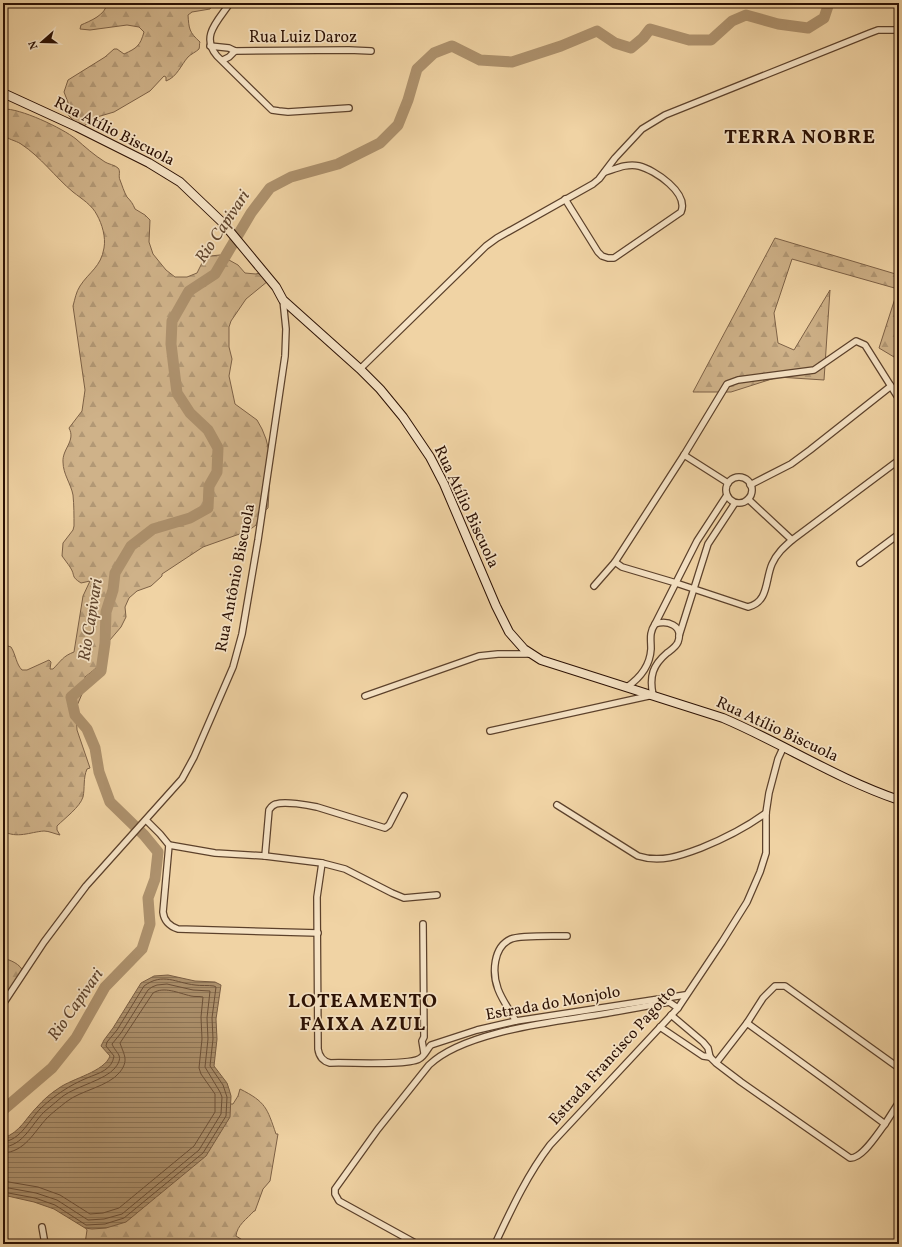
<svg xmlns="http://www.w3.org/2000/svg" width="902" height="1247" viewBox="0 0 902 1247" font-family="Vollkorn,serif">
	<defs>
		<pattern id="forest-firs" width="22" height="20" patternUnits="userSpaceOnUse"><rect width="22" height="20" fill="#cfb289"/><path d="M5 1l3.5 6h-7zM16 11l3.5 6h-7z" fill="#b29875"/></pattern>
		<pattern id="water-rules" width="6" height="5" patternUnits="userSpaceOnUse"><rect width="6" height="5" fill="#ad916d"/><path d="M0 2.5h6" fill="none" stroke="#8d7557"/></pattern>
	</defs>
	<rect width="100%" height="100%" fill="#f0d3a4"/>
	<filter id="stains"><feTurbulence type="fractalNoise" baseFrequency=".005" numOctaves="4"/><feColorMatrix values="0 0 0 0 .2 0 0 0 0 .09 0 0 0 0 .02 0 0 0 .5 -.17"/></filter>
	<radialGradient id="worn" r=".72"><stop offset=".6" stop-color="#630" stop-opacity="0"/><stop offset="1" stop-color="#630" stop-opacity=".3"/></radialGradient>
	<g fill="url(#forest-firs)" stroke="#7d6146">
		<path d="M 107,3 L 132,4 L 139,3 L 146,7 L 157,5 L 158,3 L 211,3 L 212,6 L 210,9 L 192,12 L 188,15 C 189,29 189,32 200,42 C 199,44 200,46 199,49 C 196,52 191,54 188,57 C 181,65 177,77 166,81 L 166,77 L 164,76 L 150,91 L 114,112 L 97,117 L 81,128 L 66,113 L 67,113 L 69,105 L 64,92 L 68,80 L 105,57 L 114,49 L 117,49 L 124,54 C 137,48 140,46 144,32 L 139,27 L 127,25 L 90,30 L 80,29 L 81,25 C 90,21 106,15 107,3 Z"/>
		<path d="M 3,109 C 20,108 62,128 76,139 C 85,147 94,155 105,162 C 108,164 115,165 118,168 C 121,171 118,176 120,180 C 122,185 124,192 127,197 C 131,201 133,204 135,209 L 145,215 L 150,220 L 149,242 L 153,254 L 166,270 L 175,277 L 187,277 L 197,273 L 202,263 L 210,256 L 220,255 L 238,265 L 245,273 L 256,274 L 267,270 L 268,281 L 246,299 L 231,321 L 229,327 L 229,347 L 232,359 L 229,376 L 235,404 L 257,420 L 262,429 L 266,439 L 272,463 L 270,474 L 268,508 L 260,515 L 256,525 L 248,531 L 203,547 L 162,574 L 162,576 L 151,586 L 137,591 L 129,598 L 125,607 L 126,617 L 121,627 L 104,647 C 106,662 95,669 85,677 L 85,687 L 76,708 L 77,730 L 90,768 L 87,769 C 83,778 85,788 83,797 C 80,807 65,818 57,826 L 57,830 L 60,835 C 55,834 49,831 44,831 C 30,832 17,839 3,831 L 3,762 C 4,756 6,748 3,743 L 3,648 L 8,646 L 11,647 C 16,655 16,664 22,670 L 27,670 L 49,660 L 51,662 L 50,669 L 53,669 C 61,661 63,656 74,652 L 83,596 L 90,581 L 81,583 C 70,576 76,576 70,567 C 68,564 65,560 62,556 L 63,543 L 73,530 L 74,526 C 74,516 74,505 73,495 C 71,484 63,474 63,462 C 62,449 76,441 69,428 L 82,411 L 85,390 L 73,306 C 75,299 76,292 80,286 C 89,272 101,267 104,248 C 106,237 102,224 97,215 C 92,205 82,199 73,192 C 55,177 41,157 21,144 C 15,140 8,140 3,134 Z"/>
		<path d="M 775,238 L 899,275 L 899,360 L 879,348 L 898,289 L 792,259 L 774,313 L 778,343 L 794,350 L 830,290 L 824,380 L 778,377 L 731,392 L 693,392 Z"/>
		<path d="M 3,958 C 10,960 21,964 23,972 L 3,1002 Z"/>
		<path d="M 240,1089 C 266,1102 267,1108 276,1134 L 278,1134 L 270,1181 L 263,1189 L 255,1211 L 254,1211 C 247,1219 237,1225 236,1236 L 244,1241 L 244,1244 L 85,1244 L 87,1230 L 78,1218 L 224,1104 L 233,1104 L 238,1096 Z"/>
	</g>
	<path fill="url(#water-rules)" stroke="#795d43" d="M 168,975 L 195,981 L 215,982 L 221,985 L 216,1019 L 217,1039 L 214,1066 L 227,1083 L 229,1089 L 231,1096 L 230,1117 L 206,1156 L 126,1222 L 106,1228 L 92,1229 L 85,1228 L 54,1209 L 34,1202 L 3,1195 L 4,1138 C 21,1131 25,1119 37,1107 C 43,1100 51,1093 59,1088 C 73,1078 104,1072 110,1056 L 101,1046 L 104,1040 L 113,1028 L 141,983 L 154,976 Z"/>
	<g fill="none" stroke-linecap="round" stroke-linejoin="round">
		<g stroke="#6c5038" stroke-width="1">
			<path d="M 3,1142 C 21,1140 29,1120 41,1108 C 55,1095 70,1085 87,1078 C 99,1073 112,1070 114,1056 L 106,1046 L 107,1042 L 117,1030 L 144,986 C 163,972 176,983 195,985 C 201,986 208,985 214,986 L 216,987 L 212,1018 L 213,1039 L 210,1066 L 223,1085 L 227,1097 L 226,1116 L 203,1153 L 124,1218 L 105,1224 L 86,1225 L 55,1205 L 35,1198 L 3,1192"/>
			<path d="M 3,1147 C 23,1146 31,1125 44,1112 C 50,1107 57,1101 63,1096 C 77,1086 105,1080 115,1068 C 125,1055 116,1054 112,1044 L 121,1033 L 148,990 L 152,987 L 157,985 L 167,984 L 193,990 L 210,991 L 207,1018 L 208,1039 L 205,1067 L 220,1092 L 222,1097 L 221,1114 L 199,1150 L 122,1214 L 104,1219 L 88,1220 L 57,1200 L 36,1193 L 3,1187"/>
			<path d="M 3,1153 C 25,1152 34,1132 47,1118 C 53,1112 60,1107 66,1102 C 81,1090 108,1087 120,1072 C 129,1060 124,1055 120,1043 L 153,993 C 164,986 178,993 191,996 C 195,997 199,996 203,997 L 201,1017 L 202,1039 L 199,1068 L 201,1074 L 215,1094 L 215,1112 L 194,1146 L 119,1208 L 103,1213 L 90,1214 L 60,1195 L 38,1187 L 3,1181"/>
		</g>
		<path stroke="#ad916d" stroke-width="11" d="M 3,1110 L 52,1068 L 76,1038 L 105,987 L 142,949 L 150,924 L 148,898 L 155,879 L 158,852 L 144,835 L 110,802 L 99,772 L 95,748 L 87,729 L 75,715 L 71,697 L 101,671 L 105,643 L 106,612 L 113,590 L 115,573 L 131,546 L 153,529 L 190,518 L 208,508 L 209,486 L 217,472 L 218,448 L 208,430 L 190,413 L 177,393 L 171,344 L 172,321 L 189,291 L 215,274 L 251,213 L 270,188 L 291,177 L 338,164 L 380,143 L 398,125 L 408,100 L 417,69 L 434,53 L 452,46 L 480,60 L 512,62 L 561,46 L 597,31 L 615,43 L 631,48 L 643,38 L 650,29 L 689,40 L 711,40 L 732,21 L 746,15 L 778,24 L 808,28 L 824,18 L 829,3"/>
		<g stroke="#5c412b" stroke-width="8">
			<g id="street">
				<path d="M 230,3 C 218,21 200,36 217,56 L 272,110 L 279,111 L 288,112 L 349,108"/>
				<path d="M 210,46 L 229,48 L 235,51 L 349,50 L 371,51"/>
				<path d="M 223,60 L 229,57 L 235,51"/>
				<path d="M 565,199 L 598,252 L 602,256 L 608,258 L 614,258 L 681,212 C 689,193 655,170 639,166 C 627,163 615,169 605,172"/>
				<path d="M 360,369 L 486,246 L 497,238 L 593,184 L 599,179 L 615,158 L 642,129 L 665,115 L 870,33 L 878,30 L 898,30"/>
				<path d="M 684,455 L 728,483"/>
				<circle cx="739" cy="490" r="13"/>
				<path d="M 750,485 L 791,464 L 810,450 L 891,386"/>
				<path d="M 748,499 L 792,540"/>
				<path d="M 615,562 L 684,455 L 727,384 L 738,380 L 814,370 L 856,341 L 865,345 L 899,399"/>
				<path d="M 860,563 L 899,534"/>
				<path d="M 594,586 L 615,562 L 622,567 L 676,583 L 748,607 C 769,602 765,580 772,564 C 777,553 784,547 792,540 L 899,460"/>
				<path d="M 655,624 L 697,541 L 727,495"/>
				<path d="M 679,636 L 708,544 L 735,503"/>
				<path d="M 365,696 L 479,656 L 498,654 L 530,654"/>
				<path d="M 490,731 L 653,695 C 649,676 653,665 667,653 C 671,650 676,647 678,642 C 684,625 667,620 655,624 C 649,633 651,639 651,649 C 650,665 640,678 627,687"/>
				<path d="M 557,805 L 638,856 C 660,863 680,856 701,848 C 726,838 744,829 766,813"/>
				<path d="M 146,820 L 160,834 L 169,845 L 215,853 L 265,856 L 322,863 L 345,869 L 392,893 L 404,898 L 437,895"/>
				<path d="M 169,845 L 163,912 C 164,921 169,926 178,929 L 318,933"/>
				<path d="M 265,856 L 269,810 C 271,807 272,805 276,804 C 285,801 308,805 317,807 L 385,828 L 389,825 L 404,796"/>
				<path d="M 322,863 L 317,897 L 318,1049 C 319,1056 322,1061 330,1063 C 348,1062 406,1066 419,1059 C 425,1056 427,1049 431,1045 L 477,1030 L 516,1021 L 685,995"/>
				<path d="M 423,924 L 424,1037 L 422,1041 L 424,1053"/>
				<path d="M 3,1004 L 44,942 L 86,886 L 182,779 L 194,757 L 233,667 L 242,634 L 258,540 L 285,356 L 286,329 L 283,300"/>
				<path d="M 671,1015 L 703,1042 L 708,1048 L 710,1057 L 716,1063 L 741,1082 L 850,1158 C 862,1159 877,1134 885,1124 L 831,1084 L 747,1023 L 716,1063"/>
				<path d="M 516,1021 C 510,1011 502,1000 498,989 C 492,973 493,947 511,939 C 520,935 555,936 567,936"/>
				<path d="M 747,1023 L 763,998 L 775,986 L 785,986 L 899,1068"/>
				<path d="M 660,1027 L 703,1056 L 710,1057"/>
				<path d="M 885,1124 L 899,1102"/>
				<path d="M 42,1227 L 45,1244"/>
				<path d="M 417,1244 L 339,1201 L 335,1194 L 335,1189 L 378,1129 L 429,1065 C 462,1033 545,1023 590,1016 C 616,1012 642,1007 669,1002 L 678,1008"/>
				<path d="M 495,1244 C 511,1210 527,1175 550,1145 L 678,1008 L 722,942 L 747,902 L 760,872 L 766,853 L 766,813 L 769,793 L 778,759 L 783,748"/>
			</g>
		</g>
		<g stroke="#2b1003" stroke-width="10">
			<path id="secondary" d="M 3,93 L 77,127 L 149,163 L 180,182 L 223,223 L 276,287 L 283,300 L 360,369 L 380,389 L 403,417 L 430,457 L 444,484 L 496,606 L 509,632 L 524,649 L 541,660 L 723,718 C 782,743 837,779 899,800"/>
		</g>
		<use href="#street" stroke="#f5e2c4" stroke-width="5.5"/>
		<use href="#secondary" stroke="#f5e2c4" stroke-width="8"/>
	</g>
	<g text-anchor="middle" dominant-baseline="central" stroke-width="3.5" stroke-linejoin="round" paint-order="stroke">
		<g font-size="16" fill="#2b1003" stroke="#f5e2c4">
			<text x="303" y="38">Rua Luiz Daroz</text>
			<text transform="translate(114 132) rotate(27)">Rua Atílio Biscuola</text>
			<text transform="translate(466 507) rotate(65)">Rua Atílio Biscuola</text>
			<text transform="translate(236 578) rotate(-79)">Rua Antônio Biscuola</text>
			<text transform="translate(777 730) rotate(25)">Rua Atílio Biscuola</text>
			<text transform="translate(553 1004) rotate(-10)">Estrada do Monjolo</text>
			<text transform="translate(613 1056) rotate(-48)">Estrada Francisco Pagotto</text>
		</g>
		<g font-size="17" font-style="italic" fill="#5f442d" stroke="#f5e2c4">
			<text transform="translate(223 227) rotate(-56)">Rio Capivari</text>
			<text transform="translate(91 620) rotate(-81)">Rio Capivari</text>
			<text transform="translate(76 1005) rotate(-55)">Rio Capivari</text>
		</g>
		<g font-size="20" font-weight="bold" letter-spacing="1" fill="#2b1003" stroke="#f5e2c4">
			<text x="800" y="138">TERRA NOBRE</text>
			<text x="363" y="1002">LOTEAMENTO<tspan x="363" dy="23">FAIXA AZUL</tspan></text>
		</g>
	</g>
	<rect width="902" height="1247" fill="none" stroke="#f0d3a4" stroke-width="16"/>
	<rect x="4" y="4" width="894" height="1239" fill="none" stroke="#2b1003" stroke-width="2"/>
	<rect x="8" y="8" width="886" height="1231" fill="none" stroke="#2b1003"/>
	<g transform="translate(42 42) rotate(250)" stroke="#f5e2c4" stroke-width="3" paint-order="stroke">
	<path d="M0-3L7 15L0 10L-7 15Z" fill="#2b1003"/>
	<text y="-6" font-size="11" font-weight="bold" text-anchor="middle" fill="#2b1003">N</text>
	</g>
	<rect width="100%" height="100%" filter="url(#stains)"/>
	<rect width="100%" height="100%" fill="url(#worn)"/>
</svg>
